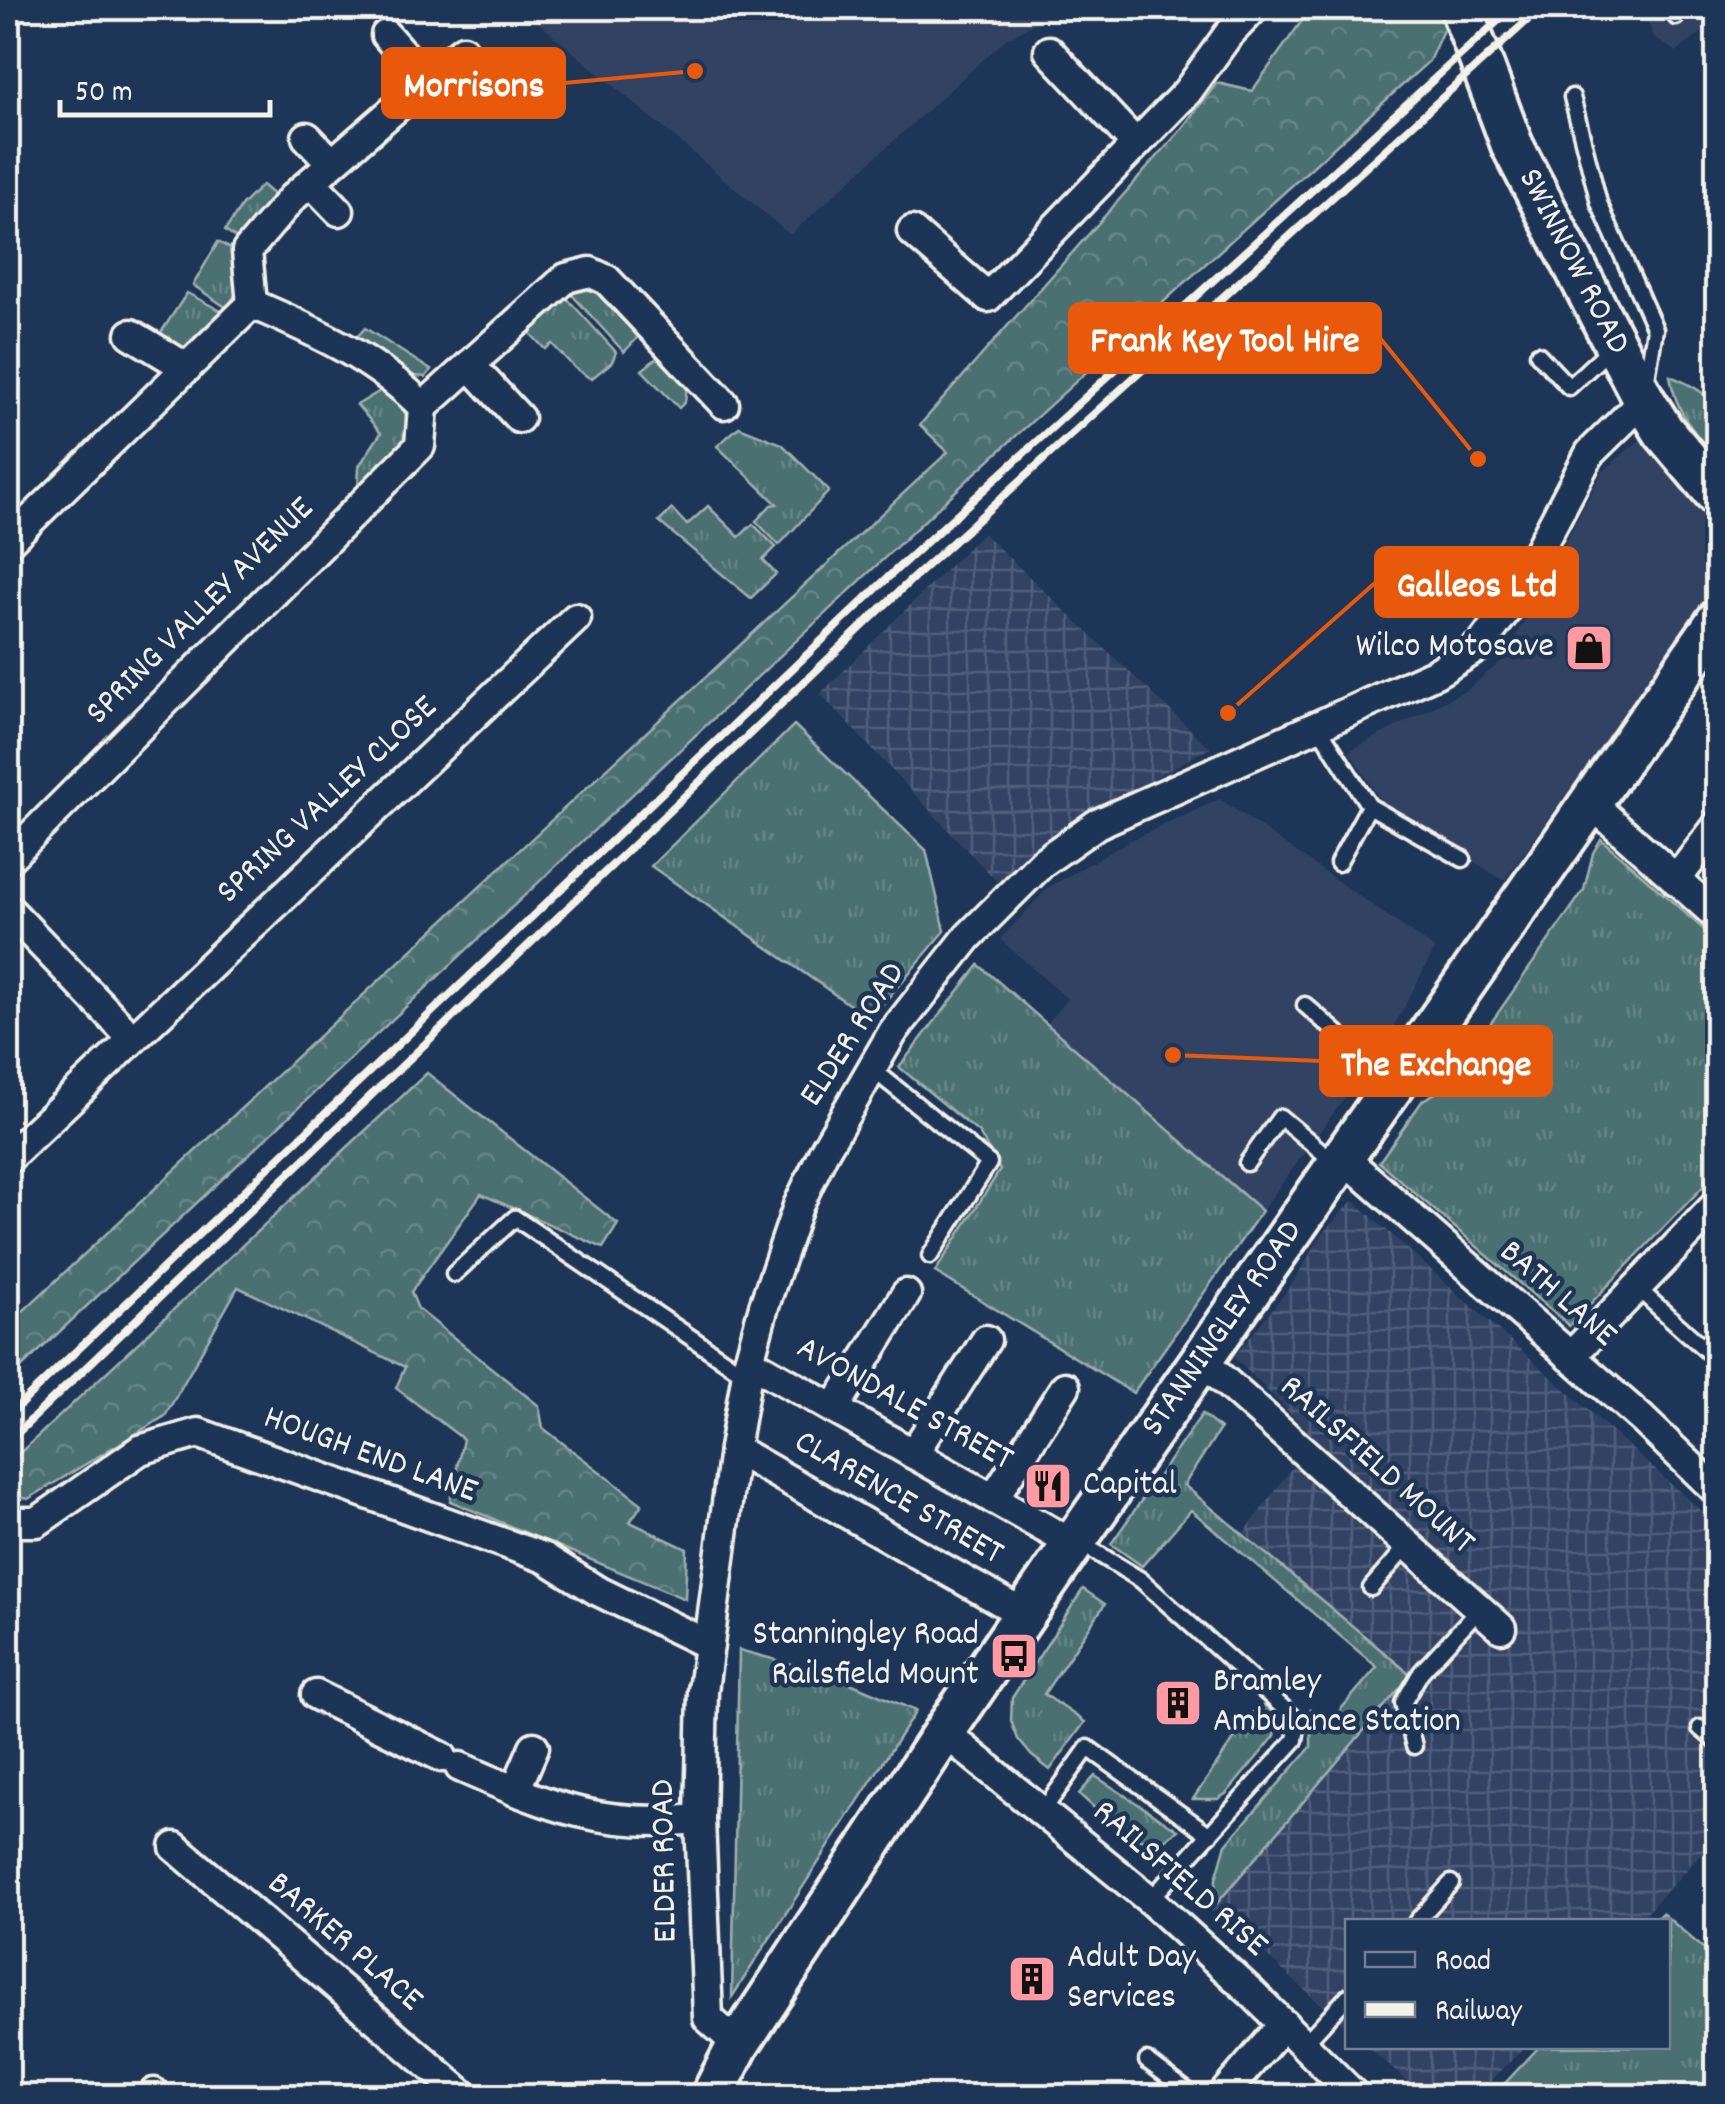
<svg xmlns="http://www.w3.org/2000/svg" width="1725" height="2104" viewBox="0 0 1725 2104" font-family="Dekko,sans-serif">
	<defs>
		<pattern id="industrial-grid" width="8" height="8" patternUnits="userSpaceOnUse" patternTransform="scale(2.5)"><rect width="8" height="8" fill="#314264"/><path d="M0 4h8M4 0v8" fill="none" stroke="#4f5e7a"/></pattern>
		<pattern id="grass-tufts" width="24" height="20" patternUnits="userSpaceOnUse" patternTransform="scale(2.5)"><rect width="24" height="20" fill="#4b7072"/><path d="M3 7l-1-3M5 7V3M7 7l1-3M15 17l-1-3M17 17v-4M19 17l1-3" fill="none" stroke="#668586"/></pattern>
		<pattern id="forest-crowns" width="20" height="18" patternUnits="userSpaceOnUse" patternTransform="scale(2.5)"><rect width="20" height="18" fill="#4b7072"/><path d="M2 6a3 3 0 1 1 6 0M12 15a3 3 0 1 1 6 0" fill="none" stroke="#668586"/></pattern>
	</defs>
	<rect width="100%" height="100%" fill="#1d3557"/>
	<filter id="ink" filterUnits="userSpaceOnUse"><feTurbulence type="fractalNoise" baseFrequency=".01" numOctaves="2"/><feDisplacementMap in="SourceGraphic" scale="20" xChannelSelector="R" yChannelSelector="G"/><feConvolveMatrix kernelMatrix="1 2 1 2 8 2 1 2 1" color-interpolation-filters="sRGB"/></filter>
	<g filter="url(#ink)">
		<g fill="#314264">
			<path d="M 521,8 L 1063,8 L 1006,39 L 790,235 Z"/>
			<path d="M 1642,8 L 1717,8 L 1717,21 L 1677,52 L 1654,38 Z"/>
			<path d="M 1642,438 L 1717,520 L 1717,584 L 1504,881 L 1381,801 L 1349,751 L 1468,689 L 1504,659 L 1602,472 Z"/>
			<path d="M 1220,799 L 1435,949 L 1386,1041 L 1262,1211 L 1048,1023 L 1067,999 L 1000,939 L 1049,887 L 1127,842 Z"/>
		</g>
		<g fill="url(#industrial-grid)">
			<path d="M 983,533 L 1210,748 L 1061,828 L 1000,885 L 820,694 Z"/>
			<path d="M 1353,1200 L 1717,1525 L 1717,1837 L 1639,1921 L 1348,1922 L 1347,2028 L 1213,1908 L 1410,1675 L 1244,1533 L 1314,1437 L 1234,1357 L 1290,1287 L 1322,1234 Z"/>
			<path d="M 1368,2047 L 1524,2047 L 1477,2096 L 1423,2096 Z"/>
		</g>
		<g fill="url(#grass-tufts)" stroke="#a0b0ad" stroke-width="2.5">
			<path d="M 262,185 L 277,198 L 241,242 L 225,231 L 242,205 Z"/>
			<path d="M 218,242 L 237,252 L 237,292 L 227,308 L 193,285 Z"/>
			<path d="M 576,282 L 603,288 L 644,331 L 624,352 L 564,286 Z"/>
			<path d="M 187,293 L 223,312 L 183,351 L 160,334 Z"/>
			<path d="M 564,295 L 616,352 L 612,362 L 591,379 L 575,368 L 552,344 L 545,349 L 527,330 Z"/>
			<path d="M 365,328 L 431,370 L 426,377 L 414,376 L 356,338 Z"/>
			<path d="M 664,352 L 688,379 L 685,402 L 679,408 L 642,370 Z"/>
			<path d="M 1670,376 C 1721,397 1718,407 1717,458 C 1693,433 1676,412 1670,376 Z"/>
			<path d="M 380,391 L 403,407 L 411,431 L 405,445 L 358,489 L 359,466 L 381,433 L 357,405 Z"/>
			<path d="M 739,427 L 782,444 L 829,491 L 779,545 L 756,521 L 771,505 L 777,504 L 717,446 Z"/>
			<path d="M 708,506 L 739,537 L 753,524 L 776,547 L 763,560 L 776,574 L 751,598 L 659,522 L 672,509 L 687,525 Z"/>
			<path d="M 794,725 L 926,850 L 945,931 L 870,1019 L 651,866 Z"/>
			<path d="M 1601,839 L 1717,941 L 1717,1172 L 1569,1326 L 1379,1162 L 1423,1100 L 1446,1087 L 1584,890 L 1593,853 Z"/>
			<path d="M 979,965 L 1262,1211 L 1133,1393 L 935,1272 L 1000,1170 L 979,1133 L 899,1067 Z"/>
			<path d="M 1202,1414 L 1220,1429 L 1184,1485 L 1411,1675 L 1213,1908 L 1216,1879 L 1226,1844 L 1311,1747 L 1311,1709 L 1329,1723 L 1377,1667 L 1191,1510 L 1142,1566 L 1111,1544 Z"/>
			<path d="M 1083,1589 L 1105,1604 L 1044,1694 L 1085,1722 L 1050,1770 L 1031,1755 L 1018,1739 L 1011,1721 L 1012,1698 Z"/>
			<path d="M 739,1650 L 829,1674 L 916,1711 L 732,1997 Z"/>
			<path d="M 1264,1705 C 1276,1714 1278,1721 1275,1736 L 1227,1793 L 1218,1799 L 1193,1799 L 1252,1713 Z"/>
			<path d="M 1095,1776 L 1178,1830 L 1160,1843 L 1125,1836 L 1079,1794 Z"/>
			<path d="M 1662,1913 L 1717,1960 L 1717,2096 L 1493,2096 L 1539,2047 L 1668,2046 L 1668,1922 L 1654,1921 Z"/>
		</g>
		<g fill="url(#forest-crowns)" stroke="#a0b0ad" stroke-width="2.5">
			<path d="M 1311,8 L 1437,8 L 1444,28 L 1429,61 L 974,474 L 8,1380 L 8,1325 L 948,452 L 920,425 L 1179,132 L 1217,83 L 1252,91 Z"/>
			<path d="M 427,1073 L 618,1224 L 603,1248 L 481,1194 L 411,1292 L 418,1309 L 539,1406 L 543,1428 L 642,1504 L 630,1522 L 687,1549 L 685,1599 L 450,1501 L 463,1439 L 396,1388 L 405,1367 L 238,1287 L 165,1416 L 28,1499 L 8,1494 L 8,1464 Z"/>
		</g>
		<g fill="none" stroke-linecap="round" stroke-linejoin="round">
			<g stroke="#f4f1e8" stroke-width="21">
				<g id="lane">
					<path d="M 1676,17 L 1682,8"/>
					<path d="M 1572,97 L 1599,203 L 1655,329 L 1646,384"/>
					<path d="M 1538,354 L 1569,387 L 1611,348"/>
					<path d="M 1318,726 L 1369,806 L 1463,859"/>
					<path d="M 1338,863 L 1369,806"/>
					<path d="M 1305,1005 L 1391,1080"/>
					<path d="M 871,1068 L 989,1163 L 930,1256"/>
					<path d="M 1247,1163 L 1280,1117 L 1333,1161"/>
					<path d="M 454,1274 L 515,1218 L 746,1375"/>
					<path d="M 1636,1287 L 1718,1361"/>
					<path d="M 1079,1542 L 1141,1580 L 1298,1721 L 1295,1740 L 1150,1900"/>
					<path d="M 1371,1588 L 1408,1545"/>
					<path d="M 1700,1728 L 1718,1743"/>
					<path d="M 1414,1746 L 1403,1703 L 1421,1672 L 1479,1609"/>
					<path d="M 1042,1812 L 1088,1748 L 1210,1835"/>
					<path d="M 1416,1922 L 1451,1883"/>
					<path d="M 1304,2044 L 1348,1996"/>
					<path d="M 1147,2061 L 1194,2096"/>
				</g>
			</g>
			<g stroke="#f4f1e8" stroke-width="35">
				<g id="street">
					<path d="M 386,35 L 401,52 L 422,85"/>
					<path d="M 1049,51 L 1135,143"/>
					<path d="M 430,78 L 450,99"/>
					<path d="M 307,137 L 332,163"/>
					<path d="M 311,182 L 339,211"/>
					<path d="M 912,231 L 988,297 L 1187,92 L 1228,35 L 1254,8"/>
					<path d="M 252,304 L 247,251 L 292,198 L 463,50"/>
					<path d="M 131,334 L 187,368"/>
					<path d="M 470,365 L 519,418"/>
					<path d="M 423,407 L 566,278 L 590,272 L 607,280 L 724,404"/>
					<path d="M 8,542 L 252,304 C 313,330 377,359 423,407"/>
					<path d="M 1592,804 L 1718,917"/>
					<path d="M 8,859 L 420,446 L 423,407"/>
					<path d="M 1676,880 L 1718,825"/>
					<path d="M 8,909 L 132,1038"/>
					<path d="M 1343,1157 L 1642,1419 L 1718,1492"/>
					<path d="M 8,1158 L 576,618"/>
					<path d="M 1570,1357 L 1718,1203"/>
					<path d="M 1201,1360 L 1501,1628"/>
					<path d="M 749,1361 L 1073,1544"/>
					<path d="M 834,1409 L 906,1294"/>
					<path d="M 734,1449 L 1025,1615"/>
					<path d="M 913,1454 L 986,1340"/>
					<path d="M 993,1499 L 1065,1387"/>
					<path d="M 8,1522 L 37,1522 L 140,1450 L 198,1433 L 545,1558 L 596,1590 L 709,1645"/>
					<path d="M 316,1695 L 442,1757"/>
					<path d="M 944,1732 L 1150,1900 L 1252,1993 L 1355,2096"/>
					<path d="M 460,1767 C 552,1807 597,1828 700,1819"/>
					<path d="M 515,1791 L 534,1747"/>
					<path d="M 175,1847 L 465,2096"/>
					<path d="M 738,2045 L 708,2018 L 700,1819 L 703,1691 L 734,1449 L 749,1361 L 764,1306 L 798,1206 L 823,1153 L 893,1032 L 968,937 L 1043,862 L 1097,824 L 1436,673 L 1480,646 L 1510,605 L 1590,453 L 1644,400"/>
					<path d="M 152,2096 L 154,2093"/>
					<path d="M 1222,2096 L 1284,2024"/>
				</g>
			</g>
			<g stroke="#f4f1e8" stroke-width="48">
				<g id="secondary">
					<path id="s1" d="M 1461,8 L 1512,145 L 1644,400 L 1664,432 L 1718,496"/>
					<path id="s2" d="M 712,2096 L 738,2045 L 944,1732 L 1073,1544 L 1718,620"/>
				</g>
			</g>
			<use href="#lane" stroke="#1d3557" stroke-width="14"/>
			<use href="#street" stroke="#1d3557" stroke-width="28"/>
			<use href="#secondary" stroke="#1d3557" stroke-width="40"/>
			<g stroke="#f4f1e8" stroke-width="8">
				<path d="M 8,1416 L 899,567 L 1512,8"/>
				<path d="M 8,1442 L 911,580 L 1541,8"/>
			</g>
		</g>
	</g>
	<defs>
		<g id="shop-square" transform="scale(2.5)"><rect x="-9" y="-9" width="18" height="18" rx="4" fill="#ff9aa2" stroke="#1d3557"/><path d="M-5-2.5h2.3a2.7 3.5 0 0 1 5.4 0H5L5.5 6h-11ZM-1.5-2.5h3a1.5 2.3 0 0 0-3 0Z" fill="#111"/></g>
		<g id="restaurant-square" transform="scale(2.5)"><rect x="-9" y="-9" width="18" height="18" rx="4" fill="#ff9aa2" stroke="#1d3557"/><path d="M-5-6h1v4h1v-4h1v4h1v-4h1v5L-1.5 .5V6h-2V.5L-5-1ZM5-6V6H3V1.5H1.5Q1.5-4 5-6Z" fill="#111"/></g>
		<g id="bus-square" transform="scale(2.5)"><rect x="-9" y="-9" width="18" height="18" rx="4" fill="#ff9aa2" stroke="#1d3557"/><path d="M-5-6H5V4H4V6H2V4H-2V6H-4V4H-5ZM-3.5-4V0h7V-4ZM-3.5 1.2v1.5H-2V1.2ZM2 1.2v1.5H3.5V1.2Z" fill="#111"/></g>
		<g id="building-square" transform="scale(2.5)"><rect x="-9" y="-9" width="18" height="18" rx="4" fill="#ff9aa2" stroke="#1d3557"/><path d="M-4-6H4V6H1V3H-1V6H-4ZM-2.5-4.3h1.7v1.8h-1.7ZM.8-4.3h1.7v1.8H.8ZM-2.5-1h1.7V.8h-1.7ZM.8-1h1.7V.8H.8Z" fill="#111"/></g>
	</defs>
	<g fill-rule="evenodd">
		<use href="#shop-square" x="1589" y="648"/>
		<use href="#restaurant-square" x="1048" y="1486"/>
		<use href="#bus-square" x="1014" y="1656"/>
		<use href="#building-square" x="1178" y="1703"/>
		<use href="#building-square" x="1032" y="1979"/>
	</g>
	<g text-anchor="middle" dominant-baseline="central" stroke-width="9" stroke-linejoin="round" paint-order="stroke">
		<g font-size="35" fill="#f4f1e8" stroke="#1d3557">
			<text stroke="none"><textPath href="#s1" startOffset="278">SWINNOW ROAD</textPath></text>
			<text transform="translate(201 612) rotate(-45)">SPRING VALLEY AVENUE</text>
			<text transform="translate(328 801) rotate(-43)">SPRING VALLEY CLOSE</text>
			<text transform="translate(854 1035) rotate(-57)">ELDER ROAD</text>
			<text transform="translate(1557 1295) rotate(41)">BATH LANE</text>
			<text stroke="none"><textPath href="#s2" startOffset="922">STANNINGLEY ROAD</textPath></text>
			<text transform="translate(904 1405) rotate(29)">AVONDALE STREET</text>
			<text transform="translate(370 1456) rotate(20)">HOUGH END LANE</text>
			<text transform="translate(1376 1466) rotate(42)">RAILSFIELD MOUNT</text>
			<text transform="translate(898 1499) rotate(30)">CLARENCE STREET</text>
			<text transform="translate(666 1861) rotate(-91)">ELDER ROAD</text>
			<text transform="translate(1179 1880) rotate(41)">RAILSFIELD RISE</text>
			<text transform="translate(344 1943) rotate(41)">BARKER PLACE</text>
		</g>
		<g font-size="35" fill="#f4f1e8" stroke="#1d3557" text-anchor="start">
			<text x="1554" y="648" text-anchor="end">Wilco Motosave</text>
			<text x="1083" y="1486">Capital</text>
			<text x="979" y="1636" text-anchor="end">Stanningley Road<tspan x="979" dy="40">Railsfield Mount</tspan></text>
			<text x="1213" y="1683">Bramley<tspan x="1213" dy="40">Ambulance Station</tspan></text>
			<text x="1067" y="1959">Adult Day<tspan x="1067" dy="40">Services</tspan></text>
		</g>
	</g>
	<path fill="none" stroke="#e8590c" stroke-width="4" d="M695 71L564 83M1478 459L1380 338M1228 713L1376 582M1173 1055L1321 1061"/>
	<g fill="#e8590c" stroke="#1d3557" stroke-width="4">
		<circle cx="695" cy="71" r="10"/>
		<circle cx="1478" cy="459" r="10"/>
		<circle cx="1228" cy="713" r="10"/>
		<circle cx="1173" cy="1055" r="10"/>
	</g>
	<g fill="#e8590c" stroke="#e8590c" stroke-width="4">
		<rect x="383" y="49" width="181" height="68" rx="10"/>
		<rect x="1070" y="304" width="310" height="68" rx="10"/>
		<rect x="1376" y="548" width="201" height="68" rx="10"/>
		<rect x="1321" y="1027" width="230" height="68" rx="10"/>
	</g>
	<g font-size="38" text-anchor="middle" font-weight="bold" fill="#fff">
		<text x="474" y="96">Morrisons</text>
		<text x="1225" y="351">Frank Key Tool Hire</text>
		<text x="1477" y="596">Galleos Ltd</text>
		<text x="1436" y="1075">The Exchange</text>
	</g>
	<rect width="1725" height="2104" fill="none" stroke="#1d3557" stroke-width="40"/>
	<rect x="20" y="20" width="1685" height="2064" fill="none" stroke="#f4f1e8" stroke-width="4" filter="url(#ink)"/>
	<rect x="1345" y="1919" width="325" height="130" fill="#1d3557" stroke="#738091" stroke-width="2.5"/>
	<rect x="1365" y="1952" width="50" height="15" fill="#1d3557" stroke="#738091" stroke-width="2.5"/>
	<text x="1435" y="1969" font-size="30" fill="#f4f1e8">Road</text>
	<rect x="1365" y="2002" width="50" height="15" fill="#f4f1e8" stroke="#738091" stroke-width="2.5"/>
	<text x="1435" y="2019" font-size="30" fill="#f4f1e8">Railway</text>
	<path d="M60 100v15h210v-15" fill="none" stroke="#f4f1e8" stroke-width="5"/>
	<text x="75" y="100" font-size="30" fill="#f4f1e8" stroke="#1d3557" stroke-width="8" paint-order="stroke">50 m</text>
</svg>
